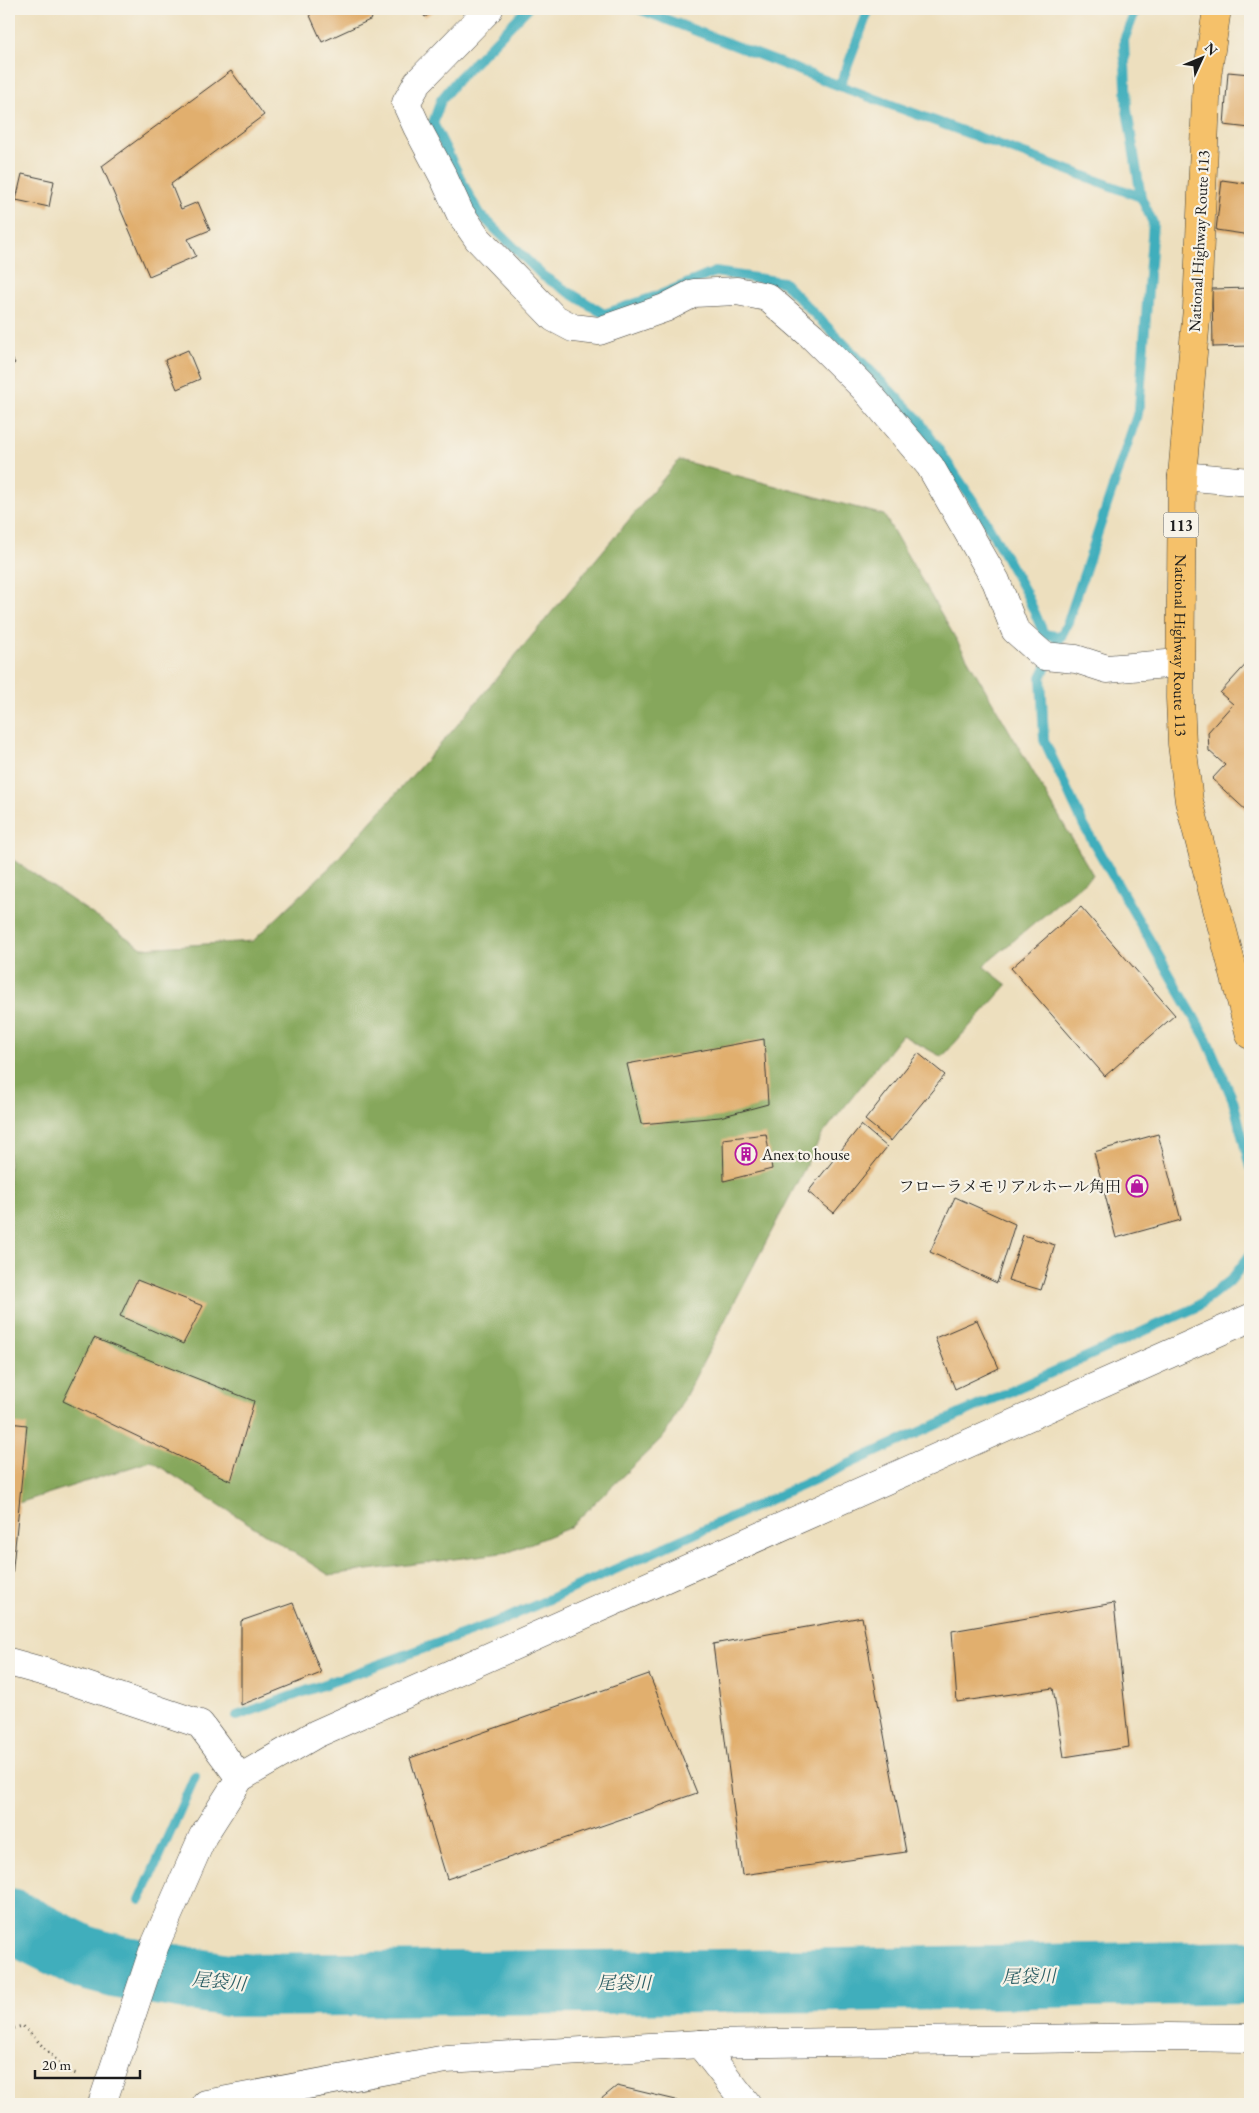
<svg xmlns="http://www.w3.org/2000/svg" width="1259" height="2113" viewBox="0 0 1259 2113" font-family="'EB Garamond','Noto Serif JP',serif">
	<rect width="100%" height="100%" fill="#f7f3e8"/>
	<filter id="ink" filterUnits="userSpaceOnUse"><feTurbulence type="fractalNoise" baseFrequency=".02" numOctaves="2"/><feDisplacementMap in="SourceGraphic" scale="10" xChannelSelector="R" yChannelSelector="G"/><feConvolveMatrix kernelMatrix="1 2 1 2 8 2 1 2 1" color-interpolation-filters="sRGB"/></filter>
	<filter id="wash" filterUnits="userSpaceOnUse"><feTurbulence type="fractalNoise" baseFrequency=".0096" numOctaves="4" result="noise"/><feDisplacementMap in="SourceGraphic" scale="20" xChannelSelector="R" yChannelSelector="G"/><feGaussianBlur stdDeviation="1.12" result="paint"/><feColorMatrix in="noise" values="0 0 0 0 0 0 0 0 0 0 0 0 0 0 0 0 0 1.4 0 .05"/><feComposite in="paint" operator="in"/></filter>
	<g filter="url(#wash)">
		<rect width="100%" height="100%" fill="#eddfbe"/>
		<path fill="#86a75c" stroke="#51623c" d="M 679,460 L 884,515 L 1093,875 L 983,966 L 1007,985 L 942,1057 L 902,1035 L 822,1135 L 665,1435 L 569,1528 L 509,1552 L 329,1575 L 151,1461 L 9,1506 L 9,857 L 142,948 L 253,941 L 331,866 L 453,730 Z"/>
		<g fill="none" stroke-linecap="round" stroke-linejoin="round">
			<g stroke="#3faebc" stroke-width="10">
				<path d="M 527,9 L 458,79 L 441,100 L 433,123 L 470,198 L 481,215 L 543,276 L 604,314 L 657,296 L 715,272 L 783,282 L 918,419 L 980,511 L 1026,593 L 1044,634 L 1061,637"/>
				<path d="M 639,9 L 840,86 L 1141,197"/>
				<path d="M 1136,9 L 1124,40 L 1127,110 L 1141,197 L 1153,223 L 1139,409 L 1068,622 L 1041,677 L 1044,740 L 1084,826 L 1206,1038 L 1233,1100 L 1250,1167"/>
				<path d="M 840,86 L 869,9"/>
				<path d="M 237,1716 L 505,1619 L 1195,1308 L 1231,1280 L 1250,1255"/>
				<path d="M 140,1900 L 195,1776"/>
				<path d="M 119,1967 L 124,1948"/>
			</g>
			<path stroke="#3faebc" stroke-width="64" d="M 9,1920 L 85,1958 L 119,1967 L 228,1985 L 839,1980 L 1250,1972"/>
		</g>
		<g id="blocks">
			<g fill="#e1af6e">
				<path d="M 307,9 L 367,9 L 372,19 L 322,42 Z"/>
				<path d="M 418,9 L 437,9 L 425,17 Z"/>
				<path d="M 231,71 L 264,115 L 171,184 L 181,209 L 198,202 L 210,230 L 188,239 L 196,256 L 149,276 L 102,166 Z"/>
				<path d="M 1228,72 L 1250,74 L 1250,128 L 1224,125 Z"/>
				<path d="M 22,174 L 54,181 L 49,207 L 16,200 Z"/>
				<path d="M 1222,180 L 1250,184 L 1250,235 L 1216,230 Z"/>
				<path d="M 1250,288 L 1250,346 L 1213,347 L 1212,289 Z"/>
				<path d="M 188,350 L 200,379 L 177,389 L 165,360 Z"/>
				<path d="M 9,354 L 15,363 L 9,368 Z"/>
				<path d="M 1250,660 L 1250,814 L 1212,779 L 1225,765 L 1209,751 L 1208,732 L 1233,704 L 1220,693 Z"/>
				<path d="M 1081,907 L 1175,1015 L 1105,1076 L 1011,968 Z"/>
				<path d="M 764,1039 L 768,1104 L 720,1117 L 641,1124 L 627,1064 Z"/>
				<path d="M 918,1053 L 945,1075 L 891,1141 L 865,1120 Z"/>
				<path d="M 861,1125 L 887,1147 L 834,1213 L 808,1192 Z"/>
				<path d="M 766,1134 L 772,1169 L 724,1181 L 723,1139 Z"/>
				<path d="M 1158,1134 L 1181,1220 L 1116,1238 L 1094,1152 Z"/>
				<path d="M 955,1197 L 1015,1224 L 997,1283 L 930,1252 Z"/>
				<path d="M 1023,1235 L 1055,1245 L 1041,1290 L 1008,1280 Z"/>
				<path d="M 137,1280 L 203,1306 L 183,1344 L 120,1316 Z"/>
				<path d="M 977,1320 L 999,1368 L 955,1389 L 935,1338 Z"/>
				<path d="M 94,1338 L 254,1401 L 231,1481 L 63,1401 Z"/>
				<path d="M 9,1423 L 27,1425 L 10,1597 L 9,1597 Z"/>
				<path d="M 293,1603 L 321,1673 L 241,1705 L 241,1621 Z"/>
				<path d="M 1114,1603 L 1129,1747 L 1064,1757 L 1053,1688 L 957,1702 L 952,1631 Z"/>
				<path d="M 862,1617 L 906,1852 L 742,1875 L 713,1644 Z"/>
				<path d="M 649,1674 L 697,1793 L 447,1879 L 410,1758 Z"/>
				<path d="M 617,2086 L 676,2100 L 679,2104 L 595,2104 Z"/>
			</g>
		</g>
	</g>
	<g filter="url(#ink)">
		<use href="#blocks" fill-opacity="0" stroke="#3b3934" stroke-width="1"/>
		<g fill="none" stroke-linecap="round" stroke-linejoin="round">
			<g stroke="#3b3934" stroke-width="29">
				<g id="minor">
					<path d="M 489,9 L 418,82 L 406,103 L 417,127 L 443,176 L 460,213 L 478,239 L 554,318 L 573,328 L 599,331 L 665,308 L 694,293 L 737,291 L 767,297 L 812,336 L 864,388 L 930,466 L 996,581 L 1015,630 L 1044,656 L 1076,659 L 1107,669 L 1179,663"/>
					<path d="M 1182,476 L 1250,482"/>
					<path d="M 9,1662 L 45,1672 L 200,1724 L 240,1778"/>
					<path d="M 700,2044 L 747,2104"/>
					<path d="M 102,2104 L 155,1945 L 203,1836 L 240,1778 L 316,1734 L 1250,1318"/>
					<path d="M 206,2104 L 446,2059 L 700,2044 L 1168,2037 L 1250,2038"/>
				</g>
			</g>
			<g stroke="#3b3934" stroke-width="29">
				<g id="highway">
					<path id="s1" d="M 1217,9 L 1207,77 L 1197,308 L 1182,476 L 1180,698 L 1182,744 L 1189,801 L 1250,1035"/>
				</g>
			</g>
			<path stroke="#3b3934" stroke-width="3" stroke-dasharray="1 4" stroke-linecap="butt" d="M 9,2029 L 23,2026 L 67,2071 L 77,2074"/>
			<use href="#minor" stroke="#fff" stroke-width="28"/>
			<use href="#highway" stroke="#f5c16b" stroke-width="28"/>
		</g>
	</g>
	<defs>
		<g id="building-ring" transform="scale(1.125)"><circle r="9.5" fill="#f7f3e8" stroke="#b5179e" stroke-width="1.5"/><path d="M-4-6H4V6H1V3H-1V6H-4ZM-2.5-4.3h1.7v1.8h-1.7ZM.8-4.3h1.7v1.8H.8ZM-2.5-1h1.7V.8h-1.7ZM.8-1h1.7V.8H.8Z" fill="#b5179e"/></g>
		<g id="shop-ring" transform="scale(1.125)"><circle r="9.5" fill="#f7f3e8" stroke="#b5179e" stroke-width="1.5"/><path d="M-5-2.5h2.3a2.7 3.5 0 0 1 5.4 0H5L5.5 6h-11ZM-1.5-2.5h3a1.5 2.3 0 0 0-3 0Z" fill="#b5179e"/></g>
	</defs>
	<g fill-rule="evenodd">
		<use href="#building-ring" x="746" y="1154"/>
		<use href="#shop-ring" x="1137" y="1186"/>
	</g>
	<g text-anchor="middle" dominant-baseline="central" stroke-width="4.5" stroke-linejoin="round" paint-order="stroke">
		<rect fill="#f7f3e8" stroke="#5e5c59" stroke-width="1" x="1163.5" y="512.5" width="35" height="25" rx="4"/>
		<g font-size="15" font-weight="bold" fill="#1c1c1c">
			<text x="1181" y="525">113</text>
		</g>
		<g font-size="16" fill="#1c1c1c" stroke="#f7f3e8">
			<text transform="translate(1199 241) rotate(-87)">National Highway Route 113</text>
			<text stroke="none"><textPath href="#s1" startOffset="638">National Highway Route 113</textPath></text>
		</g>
		<g font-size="16" fill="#1c1c1c" stroke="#f7f3e8" text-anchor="start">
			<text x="762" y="1154">Anex to house</text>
			<text x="1121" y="1186" text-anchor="end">フローラメモリアルホール角田</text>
		</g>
		<g font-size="18" font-style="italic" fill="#2c5e64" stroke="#f7f3e8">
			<text transform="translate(1029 1976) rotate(-1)">尾袋川</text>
			<text transform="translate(219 1981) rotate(6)">尾袋川</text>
			<text x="624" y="1982">尾袋川</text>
		</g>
	</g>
	<rect width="1259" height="2113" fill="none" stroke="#f7f3e8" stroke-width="30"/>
	<g transform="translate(1202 58) rotate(46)" stroke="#f7f3e8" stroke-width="4" paint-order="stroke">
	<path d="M0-4L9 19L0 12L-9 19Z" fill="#1c1c1c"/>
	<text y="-8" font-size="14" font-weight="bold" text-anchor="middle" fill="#1c1c1c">N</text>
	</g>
	<path d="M35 2070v8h105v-8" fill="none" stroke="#1c1c1c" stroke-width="2.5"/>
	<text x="42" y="2070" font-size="15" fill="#1c1c1c" stroke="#f7f3e8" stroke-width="4" paint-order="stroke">20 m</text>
</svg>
